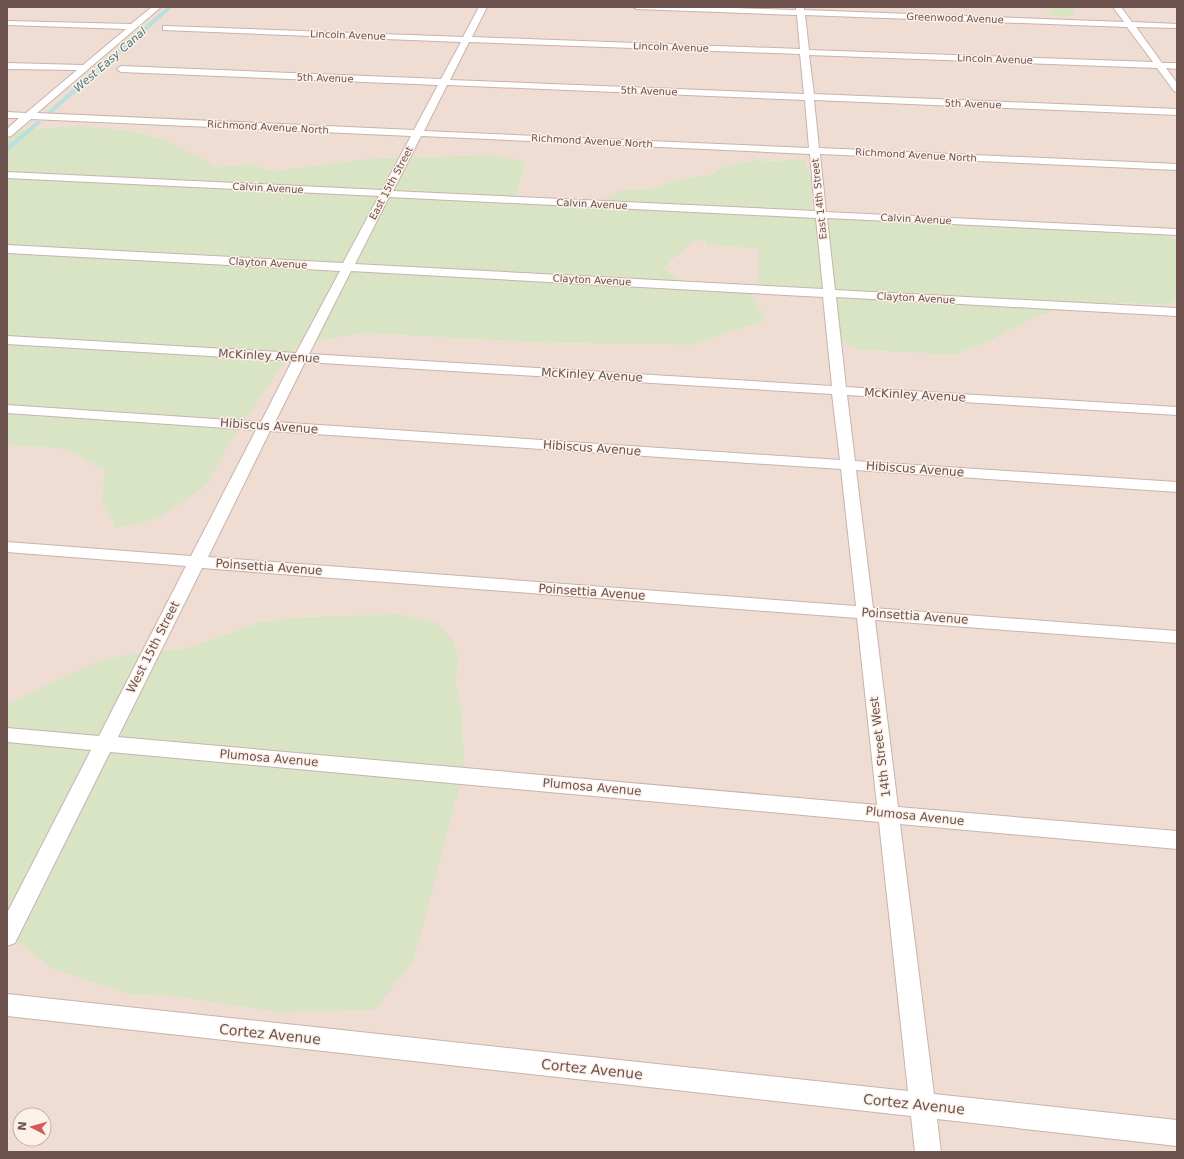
<svg xmlns="http://www.w3.org/2000/svg" width="1184" height="1159" viewBox="0 0 1184 1159" font-family="'DejaVu Sans',sans-serif">
	<rect width="100%" height="100%" fill="#f9ece4"/>
	<g fill="#efddd3" fill-rule="evenodd">
		<path d="M 7,7 L 1051,7 L 1051,9 L 1074,15 L 1073,11 L 1079,7 L 1177,7 L 1177,165 L 7,114 Z"/>
		<path d="M 7,117 L 1177,168 L 1177,240 L 1167,236 L 1118,226 L 819,215 L 811,207 L 804,160 L 752,161 L 724,166 L 713,174 L 675,180 L 646,190 L 623,189 L 604,202 L 516,198 L 526,164 L 494,155 L 375,158 L 272,171 L 249,164 L 217,167 L 196,157 L 25,130 L 7,134 Z"/>
		<path d="M 706,240 L 706,245 L 759,249 L 759,284 L 801,290 L 822,301 L 825,318 L 859,350 L 955,355 L 994,339 L 1033,318 L 1074,304 L 1118,303 L 1163,305 L 1173,303 L 1177,298 L 1177,1152 L 7,1152 L 7,923 L 132,995 L 171,996 L 275,1012 L 452,812 L 465,766 L 461,705 L 456,686 L 458,657 L 396,614 L 302,617 L 260,622 L 183,649 L 126,655 L 65,676 L 7,704 L 7,445 L 65,449 L 104,470 L 102,503 L 116,529 L 156,519 L 207,485 L 230,443 L 274,377 L 298,345 L 361,333 L 545,343 L 691,345 L 766,320 L 748,287 L 682,280 L 664,268 L 692,242 ZM 20,1115 L 44,1115 L 44,1139 L 20,1139 Z"/>
	</g>
	<g fill="#d8e4c4">
		<path d="M 1051,7 L 1079,7 L 1073,11 L 1074,16 C 1064,17 1055,18 1047,12 Z"/>
		<path d="M 78,126 L 130,131 L 164,140 L 217,167 L 249,164 L 272,171 L 375,158 L 494,155 L 526,163 L 516,197 L 604,202 L 606,197 L 623,189 L 646,190 L 675,180 L 713,174 L 724,166 L 752,161 L 804,160 L 811,177 L 811,207 L 819,215 L 1118,226 L 1167,236 L 1177,240 L 1177,298 L 1173,303 L 1163,305 L 1118,303 L 1074,304 L 1033,318 L 994,339 L 955,355 L 859,350 L 832,335 L 822,301 L 801,290 L 759,285 L 759,249 L 706,245 L 706,240 L 692,242 L 664,268 L 682,280 L 748,287 L 766,320 L 691,345 L 545,343 L 361,333 L 298,345 L 274,377 L 230,443 L 207,485 L 157,519 L 116,529 L 102,503 L 104,470 L 65,449 L 7,445 L 7,134 L 25,130 Z"/>
		<path d="M 396,614 L 435,622 L 452,639 L 458,657 L 456,686 L 461,705 L 465,766 L 414,959 L 375,1010 L 275,1012 L 171,996 L 132,995 L 53,969 L 20,943 L 7,923 L 7,704 L 65,676 L 101,661 L 126,655 L 183,649 L 260,622 L 302,617 Z"/>
	</g>
	<g fill="none" stroke-linecap="round" stroke-linejoin="round">
		<g fill="#bbdfdd" fill-rule="evenodd">
			<path d="M 167,7 L 173,7 L 52,113 L 48,113 L 48,111 Z"/>
			<path d="M 37,121 L 42,122 L 7,152 L 7,146 Z"/>
		</g>
		<g stroke="#c8b3ac" stroke-width="2">
			<path id="minor" d="M 152,7 L 161,7 L 37,113 L 414,130 L 438,85 L 121,72 L 117,69 L 121,66 L 441,79 L 461,42 L 163,30 L 163,26 L 166,26 L 463,37 L 479,7 L 487,7 L 472,37 L 800,49 L 797,15 L 637,9 L 633,7 L 705,7 L 796,10 L 796,7 L 804,7 L 804,10 L 1124,22 L 1113,7 L 1121,7 L 1132,22 L 1177,24 L 1177,28 L 1136,27 L 1162,63 L 1177,63 L 1177,69 L 1166,68 L 1177,83 L 1177,92 L 1174,91 L 1157,68 L 809,55 L 814,94 L 1177,109 L 1177,115 L 814,100 L 819,148 L 1177,164 L 1177,170 L 820,154 L 826,212 L 1177,229 L 1177,235 L 827,218 L 835,290 L 1177,308 L 1177,316 L 836,297 L 846,387 L 1177,407 L 1177,415 L 847,395 L 855,461 L 1177,482 L 1177,492 L 856,470 L 873,608 L 1177,631 L 1177,643 L 875,620 L 898,807 L 1177,831 L 1177,849 L 900,824 L 934,1094 L 1177,1120 L 1177,1146 L 937,1119 L 941,1152 L 915,1152 L 911,1116 L 7,1016 L 7,994 L 908,1091 L 879,822 L 110,752 L 15,943 L 7,946 L 7,913 L 91,750 L 7,742 L 7,728 L 99,736 L 186,566 L 7,552 L 7,542 L 191,556 L 256,430 L 7,413 L 7,405 L 261,422 L 292,361 L 7,344 L 7,336 L 296,353 L 340,271 L 7,253 L 7,245 L 343,263 L 379,196 L 7,178 L 7,172 L 382,190 L 411,136 L 31,119 L 11,136 L 7,137 L 7,129 L 19,118 L 7,118 L 7,112 L 26,113 L 77,70 L 7,69 L 7,63 L 83,65 L 126,29 L 7,25 L 7,21 L 131,24 ZM 805,15 L 1127,27 L 1153,62 L 809,50 ZM 469,42 L 800,54 L 804,94 L 450,80 ZM 447,85 L 805,100 L 809,148 L 424,131 ZM 421,136 L 810,154 L 815,211 L 393,191 ZM 389,197 L 816,218 L 823,289 L 355,264 ZM 351,271 L 823,297 L 832,386 L 309,354 ZM 305,362 L 832,394 L 840,460 L 275,422 ZM 270,431 L 841,469 L 856,606 L 208,557 ZM 202,568 L 857,618 L 877,805 L 118,737 Z"/>
		</g>
		<use href="#minor" fill="#fff" fill-rule="evenodd"/>
	</g>
	<g text-anchor="middle" dominant-baseline="central" stroke-width="3" stroke-linejoin="round" paint-order="stroke">
		<g font-size="10" fill="#6d524d" stroke="#fcf1e9">
			<text transform="translate(955 18) rotate(2)">Greenwood Avenue</text>
			<text transform="translate(348 35) rotate(2)">Lincoln Avenue</text>
			<text transform="translate(671 47) rotate(2)">Lincoln Avenue</text>
			<text transform="translate(995 59) rotate(2)">Lincoln Avenue</text>
			<text transform="translate(325 78) rotate(2)">5th Avenue</text>
			<text transform="translate(649 91) rotate(2)">5th Avenue</text>
			<text transform="translate(973 104) rotate(2)">5th Avenue</text>
			<text transform="translate(268 127) rotate(3)">Richmond Avenue North</text>
			<text transform="translate(592 141) rotate(3)">Richmond Avenue North</text>
			<text transform="translate(916 155) rotate(3)">Richmond Avenue North</text>
			<text transform="translate(391 183) rotate(-62)">East 15th Street</text>
			<text transform="translate(268 188) rotate(3)">Calvin Avenue</text>
			<text transform="translate(819 199) rotate(-96)">East 14th Street</text>
			<text transform="translate(592 204) rotate(3)">Calvin Avenue</text>
			<text transform="translate(916 219) rotate(3)">Calvin Avenue</text>
			<text transform="translate(268 263) rotate(3)">Clayton Avenue</text>
			<text transform="translate(592 280) rotate(3)">Clayton Avenue</text>
			<text transform="translate(916 298) rotate(3)">Clayton Avenue</text>
		</g>
		<g font-size="11" font-style="italic" fill="#477776" stroke="#fcf1e9">
			<text transform="translate(110 60) rotate(-41)">West Easy Canal</text>
		</g>
		<g font-size="12" fill="#6d524d" stroke="#fcf1e9">
			<text transform="translate(269 356) rotate(3)">McKinley Avenue</text>
			<text transform="translate(592 375) rotate(3)">McKinley Avenue</text>
			<text transform="translate(915 395) rotate(3)">McKinley Avenue</text>
			<text transform="translate(269 426) rotate(4)">Hibiscus Avenue</text>
			<text transform="translate(592 448) rotate(4)">Hibiscus Avenue</text>
			<text transform="translate(915 469) rotate(4)">Hibiscus Avenue</text>
			<text transform="translate(269 567) rotate(4)">Poinsettia Avenue</text>
			<text transform="translate(592 592) rotate(4)">Poinsettia Avenue</text>
			<text transform="translate(915 616) rotate(4)">Poinsettia Avenue</text>
			<text transform="translate(153 647) rotate(-63)">West 15th Street</text>
			<text transform="translate(880 747) rotate(-97)">14th Street West</text>
			<text transform="translate(269 758) rotate(5)">Plumosa Avenue</text>
			<text transform="translate(592 787) rotate(5)">Plumosa Avenue</text>
			<text transform="translate(915 816) rotate(6)">Plumosa Avenue</text>
		</g>
		<g font-size="14" fill="#6d524d" stroke="#fcf1e9">
			<text transform="translate(270 1034) rotate(6)">Cortez Avenue</text>
			<text transform="translate(592 1069) rotate(6)">Cortez Avenue</text>
			<text transform="translate(914 1104) rotate(6)">Cortez Avenue</text>
		</g>
	</g>
	<rect width="1184" height="1159" fill="none" stroke="#6d524d" stroke-width="16"/>
	<g transform="translate(32 1127) rotate(276)"><circle r="19" fill="#fcf1e9" stroke="#c3b1ab"/>
	<path d="M0-3L7 15L0 10L-7 15Z" fill="#d35b58"/>
	<text y="-6" font-size="11" font-weight="bold" text-anchor="middle" fill="#6d524d">N</text>
	</g>
</svg>
